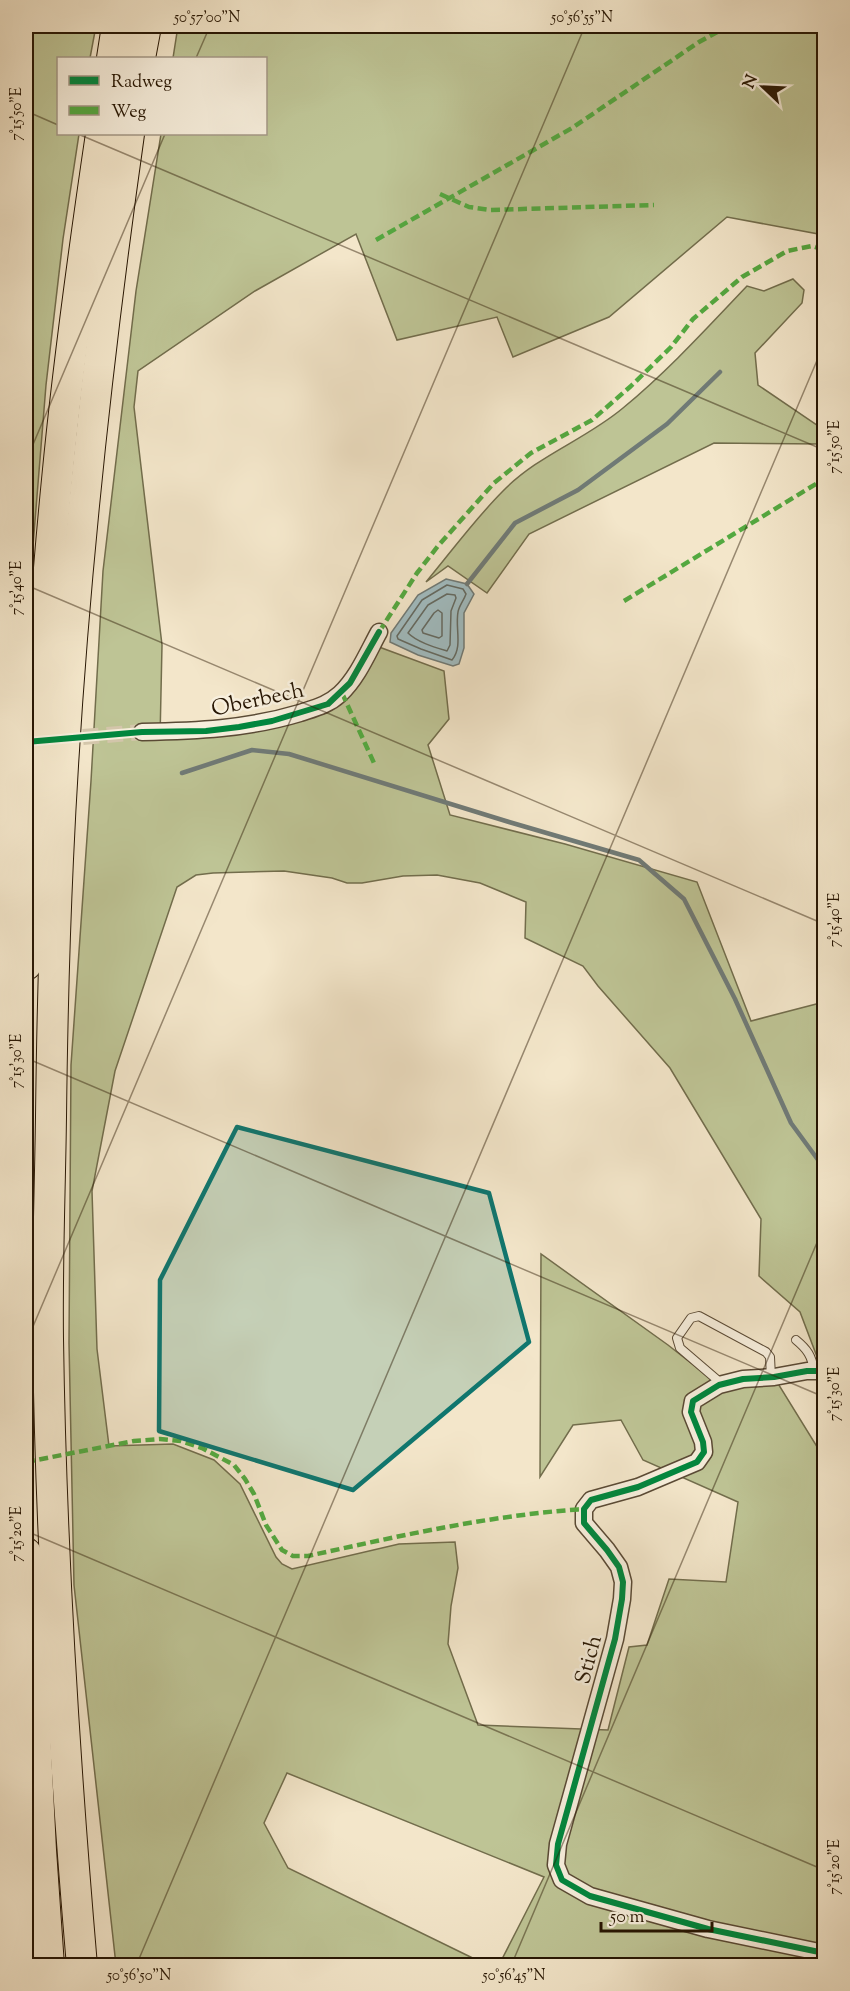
<svg xmlns="http://www.w3.org/2000/svg" width="850" height="1991" viewBox="0 0 850 1991" font-family="'Sorts Mill Goudy',serif">
	<rect width="100%" height="100%" fill="#f3e6ca"/>
	<filter id="stains"><feTurbulence type="fractalNoise" baseFrequency=".00333" numOctaves="4"/><feColorMatrix values="0 0 0 0 .2 0 0 0 0 .09 0 0 0 0 .02 0 0 0 .5 -.17"/></filter>
	<radialGradient id="worn" r=".72"><stop offset=".6" stop-color="#630" stop-opacity="0"/><stop offset="1" stop-color="#630" stop-opacity=".3"/></radialGradient>
	<g fill="#bec495" stroke="#726d4c" stroke-width="1.5">
		<path d="M 26,26 L 96,26 L 90,58 L 58,58 L 58,134 L 79,134 L 63,239 L 46,385 L 26,632 Z"/>
		<path d="M 178,26 L 824,26 L 824,235 L 727,217 L 609,317 L 513,357 L 497,317 L 397,340 L 356,234 L 255,291 L 138,371 L 134,407 L 162,645 L 160,739 L 331,709 L 379,647 L 444,671 L 449,719 L 428,745 L 450,815 L 565,844 L 697,882 L 751,1021 L 824,1002 L 824,1366 L 819,1362 L 800,1312 L 759,1276 L 761,1219 L 670,1068 L 598,986 L 583,966 L 525,938 L 526,902 L 480,883 L 437,875 L 403,876 L 362,883 L 347,883 L 332,878 L 284,871 L 213,873 L 196,875 L 177,887 L 115,1071 L 92,1191 L 97,1349 L 109,1446 L 173,1444 L 214,1460 L 240,1484 L 276,1557 L 282,1564 L 292,1569 L 399,1544 L 455,1542 L 458,1568 L 451,1606 L 448,1644 L 478,1725 L 608,1730 L 629,1647 L 647,1645 L 669,1579 L 726,1582 L 738,1502 L 643,1460 L 621,1420 L 573,1425 L 540,1477 L 541,1254 L 668,1345 L 719,1385 L 774,1377 L 824,1458 L 824,1965 L 499,1965 L 544,1877 L 287,1773 L 264,1823 L 288,1868 L 487,1965 L 116,1965 L 74,1585 L 69,1343 L 71,1065 L 91,781 L 103,571 L 136,291 L 161,134 L 266,134 L 266,58 L 173,58 Z"/>
		<path d="M 793,279 L 804,290 L 802,303 L 755,353 L 758,385 L 824,430 L 824,444 L 714,443 L 529,534 L 487,593 L 448,566 L 426,582 C 451,552 475,519 503,491 C 538,455 585,440 623,408 C 668,371 707,328 747,286 L 764,291 Z"/>
	</g>
	<path fill="#a1bdc2" stroke="#707a76" stroke-width="1.5" d="M 446,579 L 467,584 L 474,594 L 464,613 L 464,648 L 459,664 L 453,666 L 418,655 L 390,642 L 391,633 L 418,595 Z"/>
	<g fill="none" stroke-linecap="round" stroke-linejoin="round">
		<g stroke="#646a62" stroke-width="1.5">
			<path d="M 447,585 L 463,589 L 466,594 C 464,600 459,606 458,612 C 455,628 463,647 452,660 L 421,649 L 398,639 L 397,636 L 422,600 Z"/>
			<path d="M 447,594 L 455,595 L 456,598 L 451,611 L 450,645 L 447,651 C 434,647 417,642 408,633 L 428,605 Z"/>
			<path d="M 438,610 L 442,613 L 442,636 L 439,638 L 423,633 L 422,630 L 434,613 Z"/>
		</g>
		<g stroke="#707a76" stroke-width="4.5">
			<path d="M 467,584 L 515,523 L 578,490 L 667,424 L 720,372"/>
			<path d="M 182,773 L 252,750 L 289,754 L 509,822 L 639,860 L 684,899 L 735,999 L 791,1123 L 824,1168"/>
		</g>
		<path stroke="#d4c7ac" stroke-width="16" stroke-dasharray="16 8" stroke-linecap="butt" d="M 59,739 L 142,732"/>
		<g stroke="#5a4a35" stroke-width="10">
			<g id="service">
				<path d="M 796,1340 C 807,1349 812,1356 814,1371"/>
				<path d="M 722,1384 L 680,1348 L 677,1338 L 691,1318 L 699,1316 L 766,1352 L 770,1357 L 771,1377"/>
			</g>
		</g>
		<g stroke="#5a4a35" stroke-width="19">
			<g id="minor">
				<path d="M 142,732 C 196,731 247,729 300,713 C 315,708 328,705 340,694 C 358,677 368,652 379,632"/>
				<path d="M 824,1371 L 807,1371 L 774,1377 L 743,1379 L 719,1385 L 693,1401 L 691,1412 L 703,1442 L 704,1452 L 697,1462 L 638,1487 L 591,1500 L 584,1509 L 584,1523 L 607,1550 L 619,1567 L 623,1582 L 622,1599 L 615,1639 L 558,1844 L 556,1865 L 562,1880 L 590,1896 L 708,1929 L 824,1953"/>
			</g>
		</g>
		<g stroke="#271603" stroke-width="32">
			<g id="motorway">
				<path d="M 112,58 L 117,26"/>
				<path d="M 140,58 L 146,26"/>
				<path d="M 26,965 C 32,804 41,642 57,480 C 68,364 84,249 101,134"/>
				<path d="M 26,1553 L 41,1850 L 49,1966"/>
				<path d="M 82,1966 C 64,1757 51,1548 48,1339 C 47,1265 50,1191 51,1117 C 52,1031 54,945 58,859 C 69,616 95,374 129,134"/>
			</g>
		</g>
		<use href="#service" stroke="#f7efdd" stroke-width="8"/>
		<use href="#minor" stroke="#f7efdd" stroke-width="16"/>
		<use href="#motorway" stroke="#f3e6ca" stroke-width="30"/>
		<g stroke="#53a940" stroke-width="4.5" stroke-dasharray="9 4.5" stroke-linecap="butt">
			<path d="M 440,194 L 469,207 L 490,210 L 654,205"/>
			<path d="M 376,240 L 572,128 L 699,42 L 728,26"/>
			<path d="M 624,601 L 824,479"/>
			<path d="M 379,632 L 417,573 L 438,546 L 494,483 L 531,453 L 592,420 L 631,386 L 671,347 L 693,319 L 742,277 L 787,251 L 812,246 L 824,250"/>
			<path d="M 342,693 L 374,763"/>
			<path d="M 26,1462 L 134,1441 L 160,1439 L 181,1441 L 202,1448 L 234,1465 L 245,1479 L 254,1494 L 266,1525 L 282,1550 L 293,1556 L 308,1556 C 399,1536 491,1515 584,1509"/>
		</g>
		<g stroke="#f7efdd" stroke-width="10">
			<g id="cycleway">
				<path d="M 26,742 L 142,732 L 206,731 L 239,727 L 272,721 L 328,704 L 350,683 L 379,632"/>
				<path d="M 824,1371 L 807,1371 L 774,1377 L 743,1379 L 719,1385 L 693,1401 L 691,1412 L 703,1442 L 704,1452 L 697,1462 L 638,1487 L 591,1500 L 584,1509 L 584,1523 L 607,1550 L 619,1567 L 623,1582 L 622,1599 L 615,1639 L 558,1844 L 556,1865 L 562,1880 L 590,1896 L 708,1929 L 824,1953"/>
			</g>
		</g>
		<use href="#cycleway" stroke="#00873e" stroke-width="6"/>
	</g>
	<path fill="#0f766e" fill-opacity="0.2" stroke="#0f766e" stroke-width="4.5" stroke-linejoin="round" d="M 237,1127 L 489,1193 L 529,1342 L 353,1490 L 159,1431 L 160,1280 Z"/>
	<path fill="none" stroke="#271603" stroke-width="1.5" stroke-opacity="0.45" d="M 196,58 L 210,26M 26,111 L 58,125M 78,134 L 824,450M 26,461 L 165,134M 26,585 L 824,924M 26,1058 L 824,1397M 26,1343 L 585,26M 26,1531 L 824,1870M 136,1966 L 824,344M 511,1966 L 824,1226"/>
	<g text-anchor="middle" dominant-baseline="central" stroke-width="5" stroke-linejoin="round" paint-order="stroke">
		<g font-size="22" fill="#271603" stroke="#f7efdd">
			<text transform="translate(258 701) rotate(-12)">Oberbech</text>
			<text transform="translate(590 1660) rotate(-75)">Stich</text>
		</g>
	</g>
	<rect width="850" height="1991" fill="none" stroke="#f3e6ca" stroke-width="66"/>
	<rect x="57" y="57" width="210" height="78" fill="#f7efdd" stroke="#a49886" stroke-width="1.5"/>
	<rect x="69" y="76" width="30" height="9" fill="#00873e" stroke="#a49886" stroke-width="1.5"/>
	<text x="111" y="87" font-size="18" fill="#271603">Radweg</text>
	<rect x="69" y="106" width="30" height="9" fill="#53a940" stroke="#a49886" stroke-width="1.5"/>
	<text x="111" y="117" font-size="18" fill="#271603">Weg</text>
	<g transform="translate(763 87) rotate(293)" stroke="#f7efdd" stroke-width="4.5" paint-order="stroke">
	<path d="M0-4.5L10 22L0 15L-10 22Z" fill="#271603"/>
	<text y="-9" font-size="16" font-weight="bold" text-anchor="middle" fill="#271603">N</text>
	</g>
	<path d="M601 1922v9h111v-9" fill="none" stroke="#271603" stroke-width="3"/>
	<text x="610" y="1922" font-size="18" fill="#271603" stroke="#f7efdd" stroke-width="4.5" paint-order="stroke">50 m</text>
	<rect x="33" y="33" width="784" height="1925" fill="none" stroke="#271603" stroke-width="2"/>
	<g font-size="15" text-anchor="middle" fill="#271603">
		<text x="207" y="22">50°57'00"N</text>
		<text x="582" y="22">50°56'55"N</text>
		<text transform="translate(16 114) rotate(-90)" y="5">7°15'50"E</text>
		<text transform="translate(834 447) rotate(-90)" y="5">7°15'50"E</text>
		<text transform="translate(16 588) rotate(-90)" y="5">7°15'40"E</text>
		<text transform="translate(834 920) rotate(-90)" y="5">7°15'40"E</text>
		<text transform="translate(16 1061) rotate(-90)" y="5">7°15'30"E</text>
		<text transform="translate(834 1394) rotate(-90)" y="5">7°15'30"E</text>
		<text transform="translate(16 1534) rotate(-90)" y="5">7°15'20"E</text>
		<text transform="translate(834 1867) rotate(-90)" y="5">7°15'20"E</text>
		<text x="139" y="1980">50°56'50"N</text>
		<text x="514" y="1980">50°56'45"N</text>
	</g>
	<rect width="100%" height="100%" filter="url(#stains)"/>
	<rect width="100%" height="100%" fill="url(#worn)"/>
</svg>
